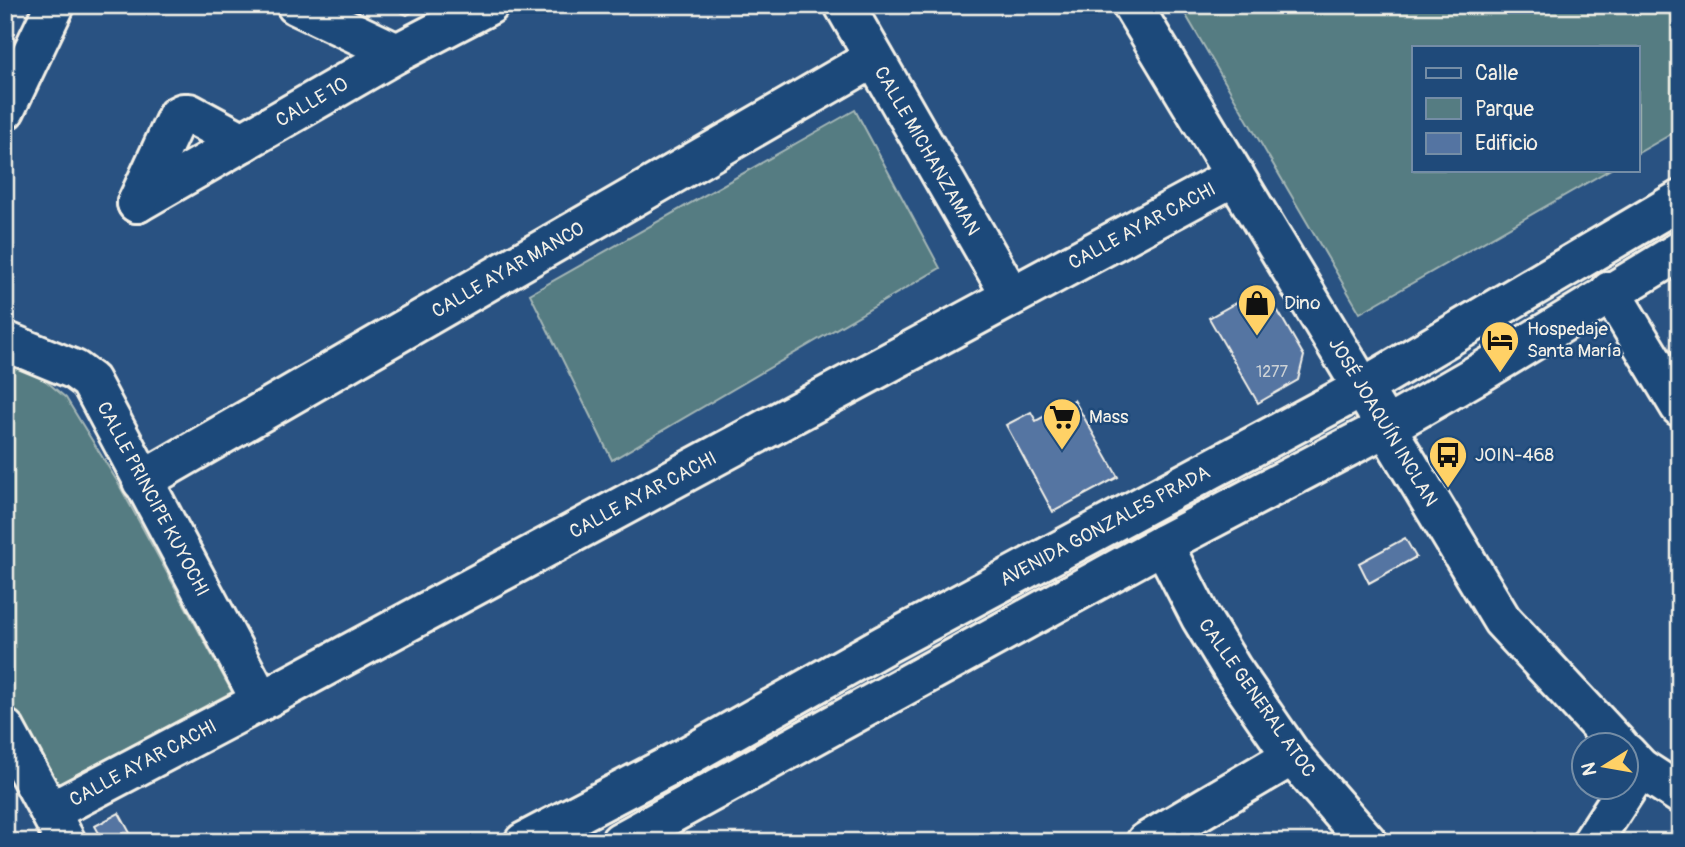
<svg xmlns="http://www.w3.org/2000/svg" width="1685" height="847" viewBox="0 0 1685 847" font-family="Pangolin,sans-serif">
	<rect width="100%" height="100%" fill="#295282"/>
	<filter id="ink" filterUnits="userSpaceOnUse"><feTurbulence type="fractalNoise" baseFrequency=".0143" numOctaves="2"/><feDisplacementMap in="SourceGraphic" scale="14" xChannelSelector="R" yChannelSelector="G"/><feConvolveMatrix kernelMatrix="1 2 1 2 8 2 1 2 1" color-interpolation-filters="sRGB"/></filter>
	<g filter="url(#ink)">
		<g fill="#557c82" stroke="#a4b6b5" stroke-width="2">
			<path d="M 1180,5 L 1680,5 L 1680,129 L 1638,153 L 1638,47 L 1414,47 L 1414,170 L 1609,170 L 1360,313 Z"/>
			<path d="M 855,110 L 940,268 L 612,460 L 530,294 Z"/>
			<path d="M 5,358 L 33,370 L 66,398 L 117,481 L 232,692 L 46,791 L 5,714 Z"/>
		</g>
		<g fill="#5474a2" stroke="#f4f1e8" stroke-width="2">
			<path d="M 385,5 L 425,5 L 407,15 Z"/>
			<path d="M 1264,287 L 1304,356 L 1298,380 L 1258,403 L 1209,318 Z"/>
			<path d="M 1074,400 L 1118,477 L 1053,512 L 1006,425 L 1031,412 L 1036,421 Z"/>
			<path d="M 1405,538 L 1416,557 L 1369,583 L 1359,563 Z"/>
			<path d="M 119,813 L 135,842 L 104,842 L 95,826 Z"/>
		</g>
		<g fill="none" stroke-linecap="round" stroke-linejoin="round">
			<g stroke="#f4f1e8" stroke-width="44">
				<g id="minor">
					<path d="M 296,5 L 397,53"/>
					<path d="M 844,5 L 1011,296"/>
					<path d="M 1132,5 L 1502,620 L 1619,746"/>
					<path d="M 5,110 L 55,5"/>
					<path d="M 137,203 L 397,53 L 489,5"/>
					<path d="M 137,203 L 177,116 L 183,113 L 189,113 L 243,142"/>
					<path d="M 1610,291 L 1680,407"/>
					<path d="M 5,341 L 75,370 L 90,381 L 261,701"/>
					<path d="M 142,481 L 874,58"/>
					<path d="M 1163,544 L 1201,618 L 1232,669 L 1292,756 L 1367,842"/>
					<path d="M 5,729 L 66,842"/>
					<path d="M 1626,753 L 1640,768 L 1680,794"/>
					<path d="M 50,812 L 261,701 L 1235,176"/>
					<path d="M 524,842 L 686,757 L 884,645 L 1362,388 L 1680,200"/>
					<path d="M 620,842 L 1163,544 L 1386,427 L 1483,371 L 1680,251"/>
					<path d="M 1146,842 L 1292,756"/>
					<path d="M 1592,842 L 1640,768"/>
				</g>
			</g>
			<use href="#minor" stroke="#1f4a7a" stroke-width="38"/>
		</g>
	</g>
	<defs>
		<g id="shop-pin" transform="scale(2.0125)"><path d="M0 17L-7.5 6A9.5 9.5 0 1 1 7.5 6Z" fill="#ffd166" stroke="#1f4a7a"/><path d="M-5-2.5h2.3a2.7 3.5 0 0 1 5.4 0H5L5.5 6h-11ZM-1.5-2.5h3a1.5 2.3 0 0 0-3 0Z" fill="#111"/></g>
		<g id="hotel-pin" transform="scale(2.0125)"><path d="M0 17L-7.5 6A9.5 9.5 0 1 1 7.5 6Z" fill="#ffd166" stroke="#1f4a7a"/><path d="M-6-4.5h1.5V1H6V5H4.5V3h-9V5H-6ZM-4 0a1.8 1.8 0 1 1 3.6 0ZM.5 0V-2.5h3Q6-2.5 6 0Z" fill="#111"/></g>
		<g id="supermarket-pin" transform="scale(2.0125)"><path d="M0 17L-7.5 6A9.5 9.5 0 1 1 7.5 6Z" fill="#ffd166" stroke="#1f4a7a"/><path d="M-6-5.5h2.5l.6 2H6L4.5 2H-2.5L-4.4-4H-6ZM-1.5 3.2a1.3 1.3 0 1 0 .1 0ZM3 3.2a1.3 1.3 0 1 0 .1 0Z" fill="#111"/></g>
		<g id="bus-pin" transform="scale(2.0125)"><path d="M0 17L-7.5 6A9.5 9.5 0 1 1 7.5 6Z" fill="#ffd166" stroke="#1f4a7a"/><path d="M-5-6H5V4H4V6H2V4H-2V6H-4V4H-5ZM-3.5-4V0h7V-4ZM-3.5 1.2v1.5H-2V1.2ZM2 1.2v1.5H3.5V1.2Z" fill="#111"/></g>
	</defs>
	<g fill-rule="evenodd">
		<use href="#shop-pin" x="1257" y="303"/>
		<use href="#hotel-pin" x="1500" y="340"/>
		<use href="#supermarket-pin" x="1062" y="417"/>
		<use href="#bus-pin" x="1448" y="455"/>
	</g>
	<g text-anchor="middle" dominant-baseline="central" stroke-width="5" stroke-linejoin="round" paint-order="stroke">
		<g font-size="16" fill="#ccd2d6">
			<text x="1272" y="372">1277</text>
		</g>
		<g font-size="19" fill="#f4f1e8" stroke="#1f4a7a">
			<text transform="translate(312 102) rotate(-30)">CALLE 10</text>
			<text transform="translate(927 151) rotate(60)">CALLE MICHANZAMAN</text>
			<text transform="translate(1142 226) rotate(-28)">CALLE AYAR CACHI</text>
			<text transform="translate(508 270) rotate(-30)">CALLE AYAR MANCO</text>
			<text transform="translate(1383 422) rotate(59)">JOSÉ JOAQUÍN INCLAN</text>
			<text transform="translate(643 495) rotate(-28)">CALLE AYAR CACHI</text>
			<text transform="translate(153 499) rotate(62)">CALLE PRINCIPE KUYOCHI</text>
			<text transform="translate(1105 526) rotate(-28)">AVENIDA GONZALES PRADA</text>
			<text transform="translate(1257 698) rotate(55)">CALLE GENERAL ATOC</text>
			<text transform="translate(143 763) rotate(-28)">CALLE AYAR CACHI</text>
		</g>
		<g font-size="19" fill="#f4f1e8" stroke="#1f4a7a" text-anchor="start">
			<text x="1284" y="303">Dino</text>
			<text x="1527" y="329">Hospedaje<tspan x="1527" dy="22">Santa María</tspan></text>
			<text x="1089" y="417">Mass</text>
			<text x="1475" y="455">JOIN-468</text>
		</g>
	</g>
	<rect width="1685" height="847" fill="none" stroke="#1f4a7a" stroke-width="28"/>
	<rect x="14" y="14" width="1657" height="819" fill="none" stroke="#f4f1e8" stroke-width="2.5" filter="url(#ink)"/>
	<rect x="1412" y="46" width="228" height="126" fill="#1f4a7a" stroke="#748da6" stroke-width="2"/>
	<rect x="1426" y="68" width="35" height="10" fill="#1f4a7a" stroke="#748da6" stroke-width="2"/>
	<text x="1475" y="80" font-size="21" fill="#f4f1e8">Calle</text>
	<rect x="1426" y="98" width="35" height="21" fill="#557c82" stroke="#748da6" stroke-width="2"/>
	<text x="1475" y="116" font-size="21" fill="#f4f1e8">Parque</text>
	<rect x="1426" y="133" width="35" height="21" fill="#5474a2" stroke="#748da6" stroke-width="2"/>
	<text x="1475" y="150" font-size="21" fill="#f4f1e8">Edificio</text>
	<g transform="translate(1605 766) rotate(259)"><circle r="33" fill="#1f4a7a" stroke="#748da6" stroke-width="2"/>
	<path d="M0-5L12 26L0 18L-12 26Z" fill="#ffd166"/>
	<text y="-10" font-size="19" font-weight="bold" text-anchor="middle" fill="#f4f1e8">N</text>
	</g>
</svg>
